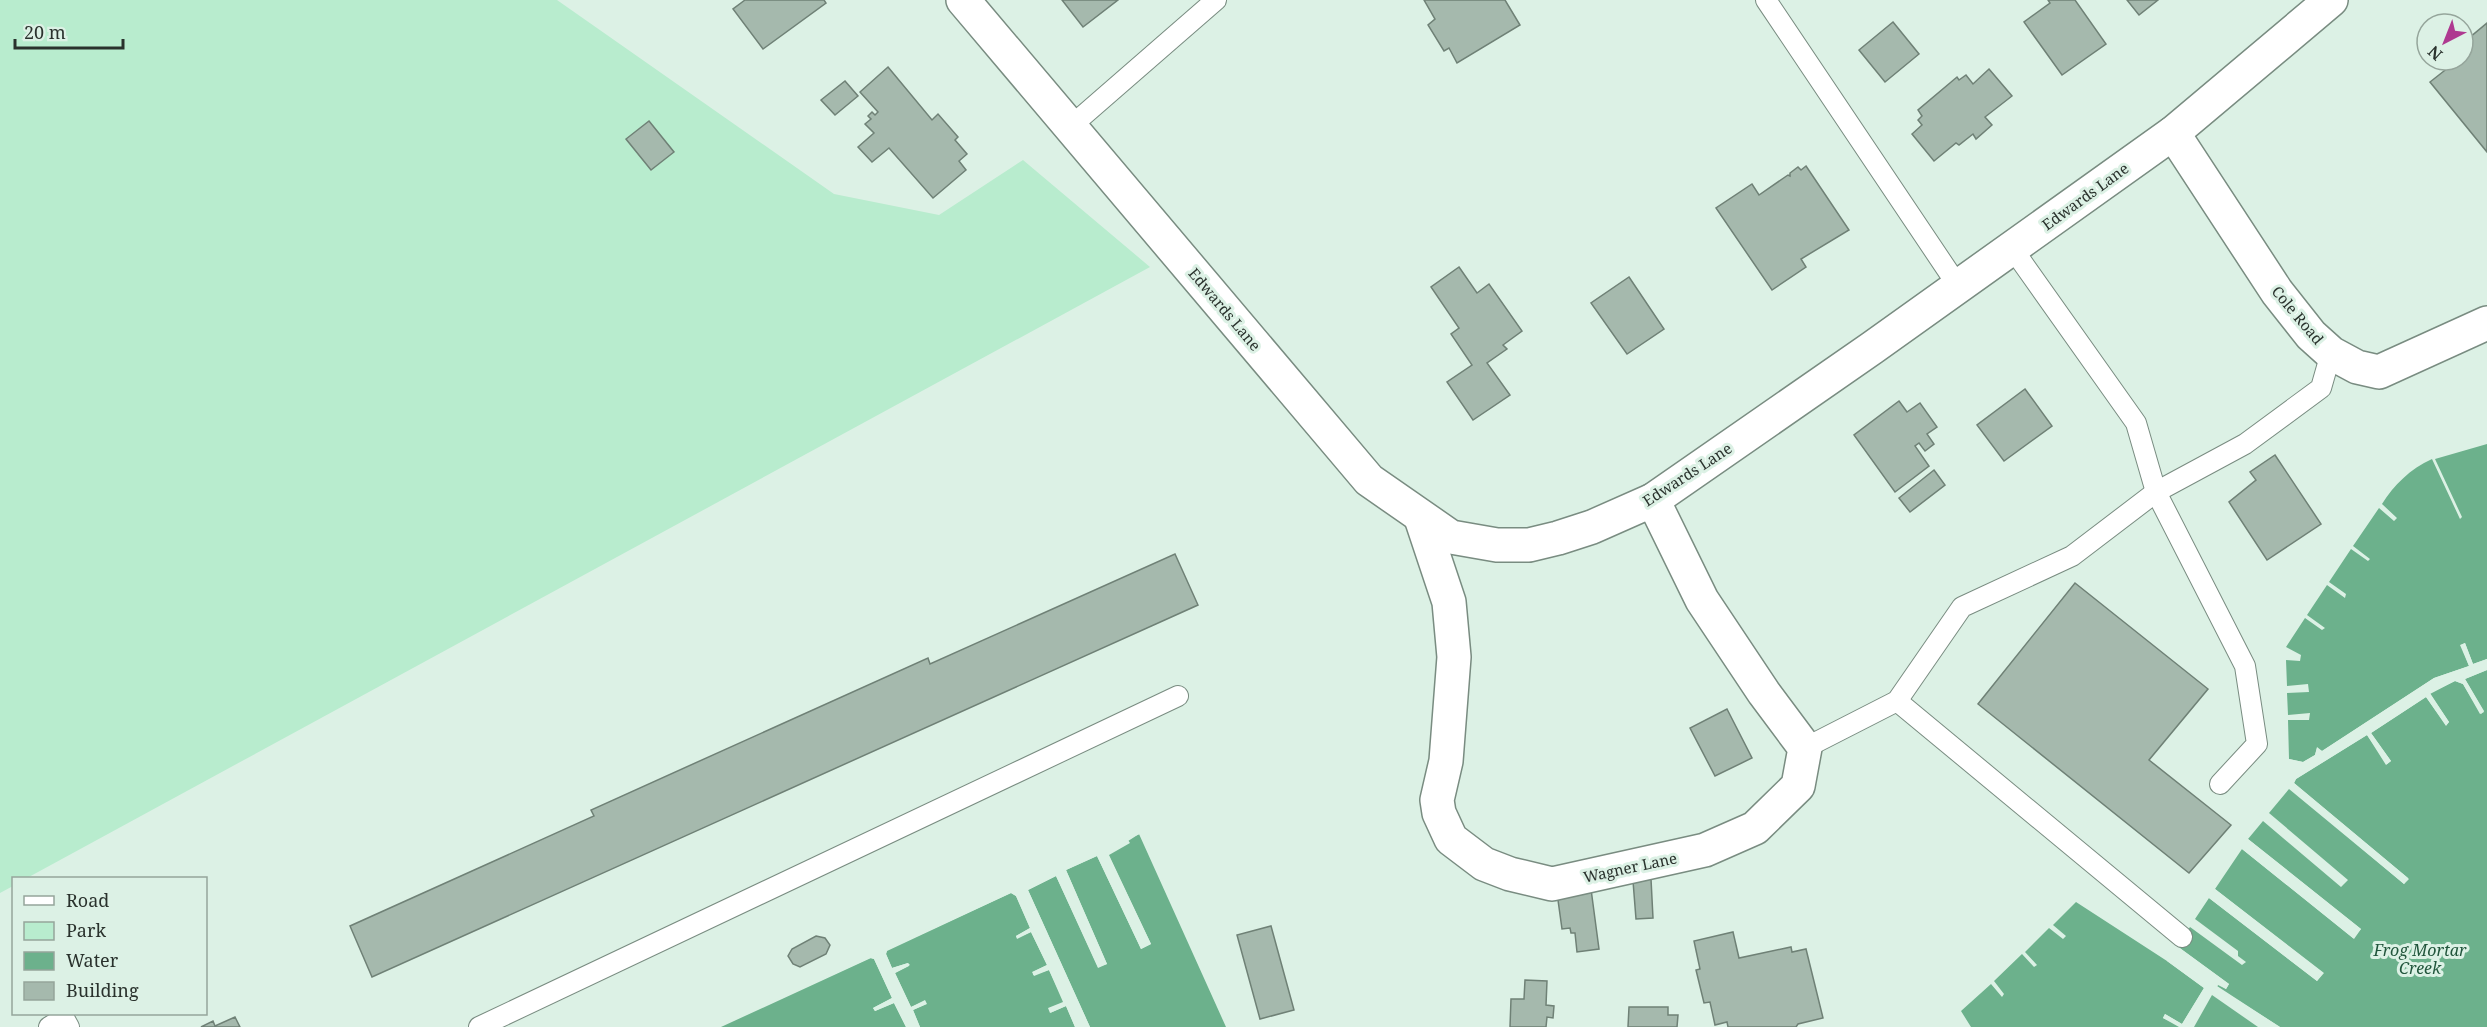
<svg xmlns="http://www.w3.org/2000/svg" width="2487" height="1027" viewBox="0 0 2487 1027" font-family="'Noto Serif',serif">
	<rect width="100%" height="100%" fill="#dcf1e5"/>
	<path fill="#b8ecce" d="M 0,0 L 557,0 L 834,194 L 939,215 L 1023,160 L 1150,267 L 27,878 L 14,878 L 13,886 L 0,893 Z"/>
	<g fill="#6cb18c">
		<path d="M 2487,444 L 2487,659 L 2473,664 L 2465,643 L 2461,645 L 2469,666 L 2434,678 L 2322,751 L 2317,748 L 2315,755 L 2303,762 L 2289,759 L 2288,720 L 2309,720 L 2310,713 L 2288,715 L 2287,693 L 2309,692 L 2308,684 L 2287,686 L 2286,660 L 2300,661 L 2301,655 L 2286,647 L 2305,618 L 2322,630 L 2325,628 L 2307,615 L 2327,585 L 2345,598 L 2346,594 L 2329,582 L 2351,549 L 2368,561 L 2370,559 L 2353,546 L 2379,508 L 2394,521 L 2397,518 L 2382,504 C 2394,485 2410,469 2432,459 L 2460,519 L 2462,517 L 2435,459 Z"/>
		<path d="M 2487,670 L 2487,1027 L 2280,1027 L 2217,986 L 2218,984 L 2226,989 L 2229,984 L 2177,946 L 2190,927 L 2242,965 L 2246,962 L 2238,956 L 2238,951 L 2195,919 L 2209,898 L 2317,981 L 2323,973 L 2215,889 L 2242,849 L 2353,938 L 2361,929 L 2248,839 L 2263,821 L 2341,887 L 2348,880 L 2269,813 L 2289,789 L 2404,884 L 2408,878 L 2294,783 L 2296,779 L 2367,735 L 2387,764 L 2391,761 L 2371,733 L 2426,697 L 2446,725 L 2449,722 L 2430,693 L 2455,681 L 2463,684 L 2481,714 L 2484,711 L 2465,679 Z"/>
		<path d="M 1139,834 L 1226,1027 L 1090,1027 L 1028,890 L 1056,876 L 1098,967 L 1107,964 L 1066,870 L 1097,856 L 1141,949 L 1151,944 L 1108,854 Z"/>
		<path d="M 1011,893 L 1016,896 L 1030,928 L 1016,936 L 1017,938 L 1031,932 L 1047,965 L 1033,972 L 1033,975 L 1049,970 L 1064,1002 L 1050,1013 L 1066,1006 L 1075,1027 L 920,1027 L 913,1010 L 926,1004 L 925,1001 L 911,1007 L 895,973 L 909,966 L 908,963 L 892,968 L 886,954 L 887,951 Z"/>
		<path d="M 2076,902 L 2167,961 L 2204,988 L 2182,1024 L 2165,1014 L 2163,1018 L 2179,1027 L 1971,1027 L 1961,1011 L 1991,984 L 2002,997 L 2004,994 L 1994,981 L 2022,954 L 2034,967 L 2037,965 L 2025,952 L 2049,928 L 2063,939 L 2066,936 L 2053,925 Z"/>
		<path d="M 871,958 L 874,959 L 892,998 L 873,1008 L 875,1011 L 894,1003 L 906,1027 L 721,1027 Z"/>
		<path d="M 2212,995 L 2258,1027 L 2194,1027 Z"/>
	</g>
	<g fill="#dcf1e5">
		<path d="M 2465,643 L 2473,664 L 2487,659 L 2487,663 L 2435,680 L 2324,754 L 2319,753 L 2317,758 L 2304,765 L 2290,762 L 2289,759 L 2303,762 L 2315,755 L 2317,747 L 2322,751 L 2434,678 L 2469,666 L 2460,645 Z"/>
		<path d="M 2487,667 L 2487,670 L 2465,679 L 2484,712 L 2480,714 L 2463,684 L 2455,681 L 2430,694 L 2449,722 L 2446,726 L 2426,697 L 2371,733 L 2391,761 L 2386,765 L 2367,735 L 2296,779 L 2294,783 L 2409,879 L 2404,884 L 2290,788 L 2404,879 L 2292,786 L 2291,782 L 2294,777 L 2427,694 L 2428,691 L 2454,678 L 2462,680 L 2464,677 Z"/>
		<path d="M 1138,832 L 1142,833 L 1229,1027 L 1227,1027 L 1140,834 L 1125,840 Z"/>
		<path d="M 2248,839 L 2361,929 L 2354,939 L 2242,849 L 2243,847 L 2353,934 L 2357,930 L 2246,842 Z"/>
		<path d="M 1128,840 L 1130,843 L 1109,855 L 1151,944 L 1141,949 L 1097,856 L 1066,870 L 1107,964 L 1098,968 L 1056,876 L 1028,890 L 1090,1027 L 1087,1027 L 1025,889 L 1054,873 L 1058,874 L 1100,964 L 1103,962 L 1063,870 L 1099,853 L 1142,945 L 1147,943 L 1105,855 L 1107,852 Z"/>
		<path d="M 2215,889 L 2324,973 L 2317,981 L 2209,898 L 2211,896 L 2317,977 L 2319,974 L 2213,892 Z"/>
		<path d="M 1010,891 L 1019,894 L 1078,1027 L 1075,1027 L 1066,1006 L 1050,1013 L 1048,1008 L 1063,1002 L 1049,970 L 1034,976 L 1032,972 L 1047,965 L 1031,932 L 1017,939 L 1016,936 L 1030,928 L 1016,896 L 1011,893 L 887,950 L 886,954 L 892,968 L 908,963 L 910,965 L 895,973 L 911,1007 L 925,1000 L 927,1004 L 913,1010 L 920,1027 L 917,1027 L 893,971 L 883,955 L 884,949 Z"/>
		<path d="M 2177,946 L 2229,984 L 2226,989 L 2218,985 L 2217,987 L 2280,1027 L 2274,1027 L 2215,989 L 2216,982 L 2225,985 L 2175,948 Z"/>
		<path d="M 871,955 L 877,958 L 894,1000 L 899,1003 L 909,1027 L 906,1027 L 894,1003 L 875,1011 L 873,1008 L 892,998 L 874,959 L 870,958 L 718,1027 Z"/>
		<path d="M 2168,958 L 2207,987 L 2182,1027 L 2163,1018 L 2165,1014 L 2182,1024 L 2204,988 L 2167,961 Z"/>
	</g>
	<g fill="#a5b9ad" stroke="#6f8176" stroke-width="1.5">
		<path d="M 745,0 L 824,0 L 826,3 L 763,49 L 733,9 Z"/>
		<path d="M 1062,0 L 1118,0 L 1083,27 Z"/>
		<path d="M 1424,0 L 1505,0 L 1520,25 L 1457,63 L 1449,48 L 1444,51 L 1428,25 L 1435,19 Z"/>
		<path d="M 2048,0 L 2075,0 L 2106,44 L 2062,75 L 2024,22 L 2050,3 Z"/>
		<path d="M 2127,0 L 2158,0 L 2139,15 Z"/>
		<path d="M 1893,22 L 1919,54 L 1885,82 L 1859,50 Z"/>
		<path d="M 2487,23 L 2487,152 L 2430,82 L 2458,60 L 2463,60 L 2463,56 L 2468,52 L 2463,43 Z"/>
		<path d="M 888,67 L 932,120 L 938,114 L 958,137 L 955,140 L 967,154 L 959,161 L 966,170 L 933,198 L 889,148 L 872,162 L 858,147 L 874,133 L 865,124 L 871,119 L 868,116 L 872,112 L 875,115 L 878,112 L 860,92 Z"/>
		<path d="M 1989,69 L 2012,96 L 1985,117 L 1992,125 L 1976,139 L 1973,134 L 1959,145 L 1956,143 L 1934,161 L 1912,134 L 1922,125 L 1918,120 L 1922,116 L 1918,110 L 1957,77 L 1959,80 L 1966,75 L 1973,84 Z"/>
		<path d="M 845,81 L 858,96 L 835,115 L 821,100 Z"/>
		<path d="M 649,121 L 674,152 L 651,170 L 626,139 Z"/>
		<path d="M 1806,166 L 1849,230 L 1801,259 L 1806,267 L 1772,290 L 1716,208 L 1752,184 L 1759,195 L 1788,175 L 1790,176 L 1790,173 L 1798,167 L 1801,170 Z"/>
		<path d="M 1459,267 L 1477,293 L 1489,284 L 1522,331 L 1503,345 L 1507,349 L 1487,363 L 1510,395 L 1473,420 L 1447,382 L 1472,365 L 1451,334 L 1459,328 L 1431,287 Z"/>
		<path d="M 1629,277 L 1664,329 L 1627,354 L 1591,303 Z"/>
		<path d="M 2025,389 L 2052,426 L 2004,461 L 1977,425 Z"/>
		<path d="M 1899,401 L 1907,412 L 1920,403 L 1937,427 L 1927,434 L 1934,444 L 1925,451 L 1919,443 L 1915,446 L 1929,466 L 1895,492 L 1854,435 Z"/>
		<path d="M 2275,455 L 2321,524 L 2267,560 L 2229,502 L 2256,480 L 2250,472 Z"/>
		<path d="M 1934,470 L 1945,485 L 1910,512 L 1899,498 Z"/>
		<path d="M 1175,554 L 1198,605 L 372,977 L 350,926 L 594,816 L 591,810 L 928,658 L 930,664 Z"/>
		<path d="M 2075,583 L 2208,689 L 2149,760 L 2231,825 L 2189,873 L 1978,704 Z"/>
		<path d="M 1727,709 L 1752,758 L 1715,776 L 1690,728 Z"/>
		<path d="M 1651,879 L 1653,918 L 1636,919 L 1633,881 Z"/>
		<path d="M 1591,889 L 1599,949 L 1577,952 L 1575,933 L 1571,933 L 1570,928 L 1562,929 L 1557,893 Z"/>
		<path d="M 1271,926 L 1294,1010 L 1260,1019 L 1237,935 Z"/>
		<path d="M 1733,932 L 1739,958 L 1791,947 L 1792,952 L 1806,949 L 1823,1018 L 1798,1024 L 1796,1027 L 1728,1027 L 1727,1022 L 1715,1025 L 1710,1002 L 1704,1003 L 1696,970 L 1700,969 L 1694,941 Z"/>
		<path d="M 816,936 L 825,938 L 830,945 L 826,954 L 800,967 L 793,964 L 788,956 L 792,949 Z"/>
		<path d="M 1525,980 L 1547,981 L 1546,1005 L 1554,1006 L 1553,1018 L 1547,1017 L 1546,1027 L 1510,1027 L 1511,999 L 1524,999 Z"/>
		<path d="M 1629,1007 L 1668,1007 L 1668,1015 L 1678,1015 L 1677,1027 L 1628,1027 Z"/>
		<path d="M 235,1017 L 240,1027 L 201,1027 L 213,1021 L 215,1026 Z"/>
	</g>
	<g fill="none" stroke-linecap="round" stroke-linejoin="round">
		<g stroke="#798c81" stroke-width="22">
			<g id="service">
				<path d="M 1766,0 L 1958,286"/>
				<path d="M 1070,127 L 1216,0"/>
				<path d="M 2012,248 L 2136,423 L 2156,492 L 2245,666 L 2257,744 L 2220,784"/>
				<path d="M 1897,701 L 2182,937"/>
				<path d="M 1805,748 L 1897,701 L 1962,607 L 2072,556 L 2156,492 L 2245,444 L 2321,388 L 2331,353"/>
				<path d="M 49,1027 L 64,1018 L 69,1027"/>
				<path d="M 479,1027 L 1178,696"/>
			</g>
		</g>
		<g stroke="#798c81" stroke-width="36">
			<g id="minor">
				<path d="M 963,0 L 1369,480 L 1451,537 L 1497,545 L 1529,545 L 1558,538 L 1592,527 L 1653,500 L 1872,348 L 2173,133 L 2331,0"/>
				<path d="M 2173,133 L 2277,292 L 2311,335 L 2331,353 L 2357,367 L 2379,372 L 2487,323"/>
				<path d="M 1421,518 L 1449,602 L 1454,657 L 1446,761 L 1437,800 L 1439,813 L 1451,839 L 1484,864 L 1510,874 L 1552,884 L 1705,850 L 1755,828 L 1798,786 L 1805,748 L 1764,693 L 1702,600 L 1653,500"/>
			</g>
		</g>
		<use href="#service" stroke="#fff" stroke-width="20"/>
		<use href="#minor" stroke="#fff" stroke-width="33"/>
	</g>
	<g text-anchor="middle" dominant-baseline="central" stroke-width="6" stroke-linejoin="round" paint-order="stroke">
		<g font-size="15" fill="#2a322d" stroke="#dcf1e5">
			<text transform="translate(2085 196) rotate(-36)">Edwards Lane</text>
			<text transform="translate(1225 309) rotate(50)">Edwards Lane</text>
			<text transform="translate(2298 315) rotate(50)">Cole Road</text>
			<text transform="translate(1687 474) rotate(-33)">Edwards Lane</text>
			<text transform="translate(1630 867) rotate(-12)">Wagner Lane</text>
		</g>
		<g font-size="16" font-style="italic" fill="#21563c" stroke="#dcf1e5">
			<text x="2420" y="950">Frog Mortar<tspan x="2420" dy="18">Creek</tspan></text>
		</g>
	</g>
	<rect x="12" y="877" width="195" height="138" fill="#dcf1e5" stroke="#95a59b" stroke-width="1.5"/>
	<rect x="24" y="896" width="30" height="9" fill="#ffffff" stroke="#95a59b" stroke-width="1.5"/>
	<text x="66" y="907" font-size="18" fill="#2a322d">Road</text>
	<rect x="24" y="922" width="30" height="18" fill="#b8ecce" stroke="#95a59b" stroke-width="1.5"/>
	<text x="66" y="937" font-size="18" fill="#2a322d">Park</text>
	<rect x="24" y="952" width="30" height="18" fill="#6cb18c" stroke="#95a59b" stroke-width="1.5"/>
	<text x="66" y="967" font-size="18" fill="#2a322d">Water</text>
	<rect x="24" y="982" width="30" height="18" fill="#a5b9ad" stroke="#95a59b" stroke-width="1.5"/>
	<text x="66" y="997" font-size="18" fill="#2a322d">Building</text>
	<g transform="translate(2445 42) rotate(222)"><circle r="28" fill="#dcf1e5" stroke="#95a59b" stroke-width="1.5"/>
	<path d="M0-4.5L10 22L0 15L-10 22Z" fill="#ae3990"/>
	<text y="-9" font-size="16" font-weight="bold" text-anchor="middle" fill="#2a322d">N</text>
	</g>
	<path d="M15 39v9h108v-9" fill="none" stroke="#2a322d" stroke-width="3"/>
	<text x="24" y="39" font-size="18" fill="#2a322d" stroke="#dcf1e5" stroke-width="4.5" paint-order="stroke">20 m</text>
</svg>
